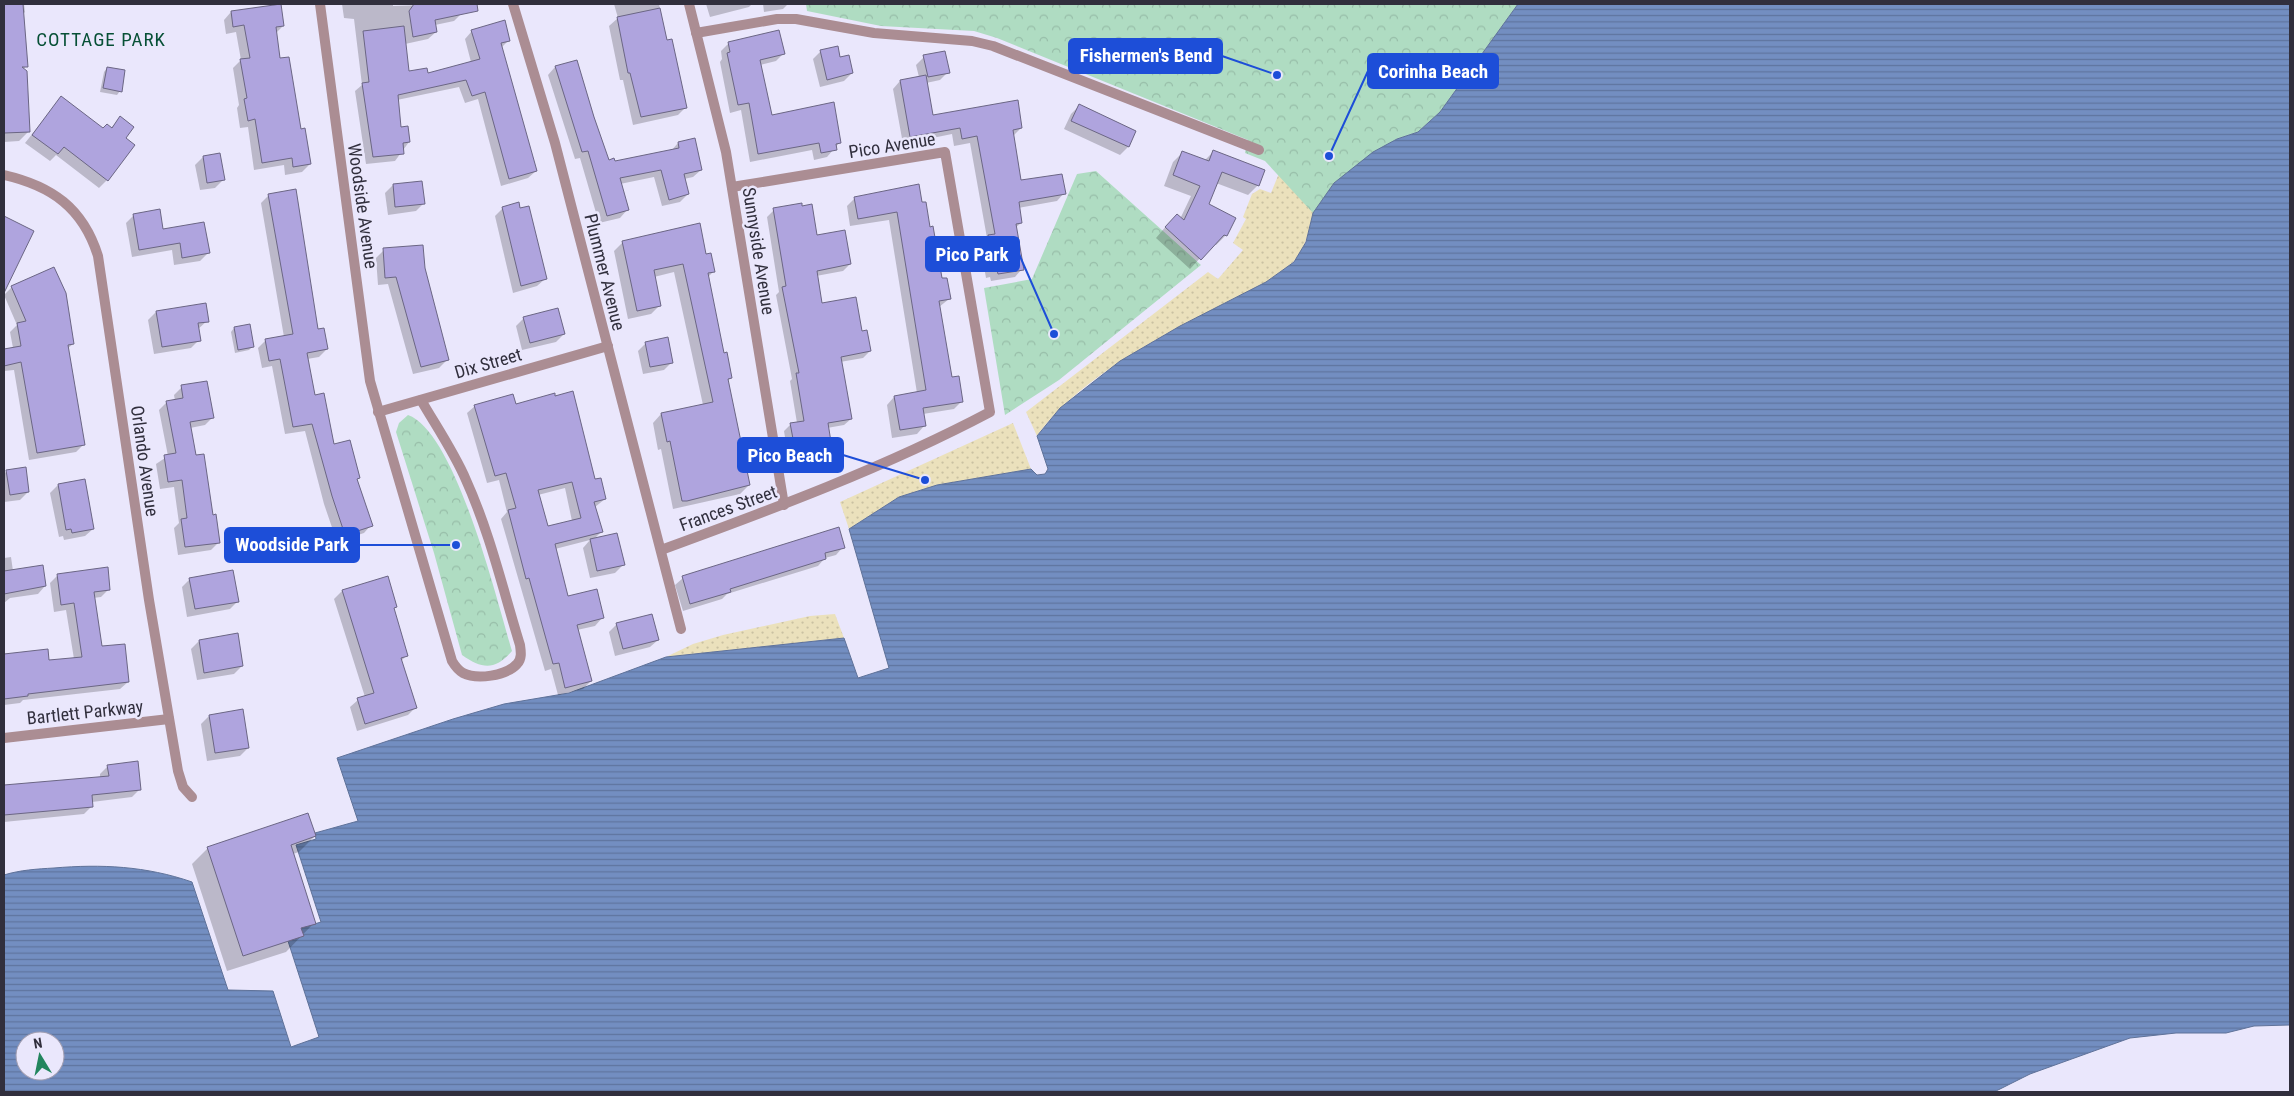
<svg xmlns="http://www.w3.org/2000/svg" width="2294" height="1096" viewBox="0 0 2294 1096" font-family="'Roboto Condensed',sans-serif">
	<defs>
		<pattern id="sand-dots" width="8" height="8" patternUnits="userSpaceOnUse" patternTransform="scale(1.25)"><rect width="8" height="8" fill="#ebe1bc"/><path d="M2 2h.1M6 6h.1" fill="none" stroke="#cac1a2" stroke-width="1.8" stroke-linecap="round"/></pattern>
		<pattern id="park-crowns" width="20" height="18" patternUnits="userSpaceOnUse" patternTransform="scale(1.25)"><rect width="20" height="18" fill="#afdcc2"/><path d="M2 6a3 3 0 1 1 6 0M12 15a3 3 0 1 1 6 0" fill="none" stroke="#97bda8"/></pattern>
		<pattern id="water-rules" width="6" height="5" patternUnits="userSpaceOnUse" patternTransform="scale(1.25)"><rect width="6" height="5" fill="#738ec1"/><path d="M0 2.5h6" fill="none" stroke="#5f749e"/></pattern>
	</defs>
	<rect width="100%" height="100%" fill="#eae7fc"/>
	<g fill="url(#sand-dots)">
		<path d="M 1518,4 L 1313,213 C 1309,230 1306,249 1293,262 C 1270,286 1234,300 1205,314 C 1150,341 1071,386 1037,436 L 1026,412 L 1208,272 L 1218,279 L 1243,250 L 1233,243 L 1246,219 L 1243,217 L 1252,194 L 1260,189 L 1271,193 L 1284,161 Z"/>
		<path d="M 1013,423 L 1031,469 L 937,485 L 899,497 L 849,529 L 840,502 Z"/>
		<path d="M 835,614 L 844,638 L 666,657 L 693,644 L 723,635 L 810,616 Z"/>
	</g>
	<g fill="url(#park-crowns)">
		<path d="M 806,4 L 1518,4 L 1440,112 L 1418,132 L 1397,139 L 1334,183 L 1313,213 L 1265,161 L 1245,153 L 1248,140 L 997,38 L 974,31 L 881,26 L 807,11 Z"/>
		<path d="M 1096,171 L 1201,265 L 1059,380 L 1005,415 L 984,288 L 1032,279 L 1077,174 Z"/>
		<path d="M 408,415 C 456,432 497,601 512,651 C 495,671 482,669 462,655 L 434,553 L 396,432 L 399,423 Z"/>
	</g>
	<path fill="url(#water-rules)" stroke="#5f7299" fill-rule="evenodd" d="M 1518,4 L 2290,4 L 2290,1025 L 2254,1026 L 2226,1033 L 2176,1033 L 2130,1038 L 2030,1074 L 1994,1092 L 4,1092 L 4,875 C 20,870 37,869 54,868 C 101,864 146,866 192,882 L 228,990 L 273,991 L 291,1047 L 319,1037 L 288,941 L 301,928 L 321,922 L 296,845 L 316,839 L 315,833 L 358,821 L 337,758 L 453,719 L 504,704 L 569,693 L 666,657 L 844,638 L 858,678 L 889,668 L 849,529 L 899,497 L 937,485 L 1031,469 L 1037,475 L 1045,474 L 1048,469 L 1037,436 L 1060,408 L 1120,361 L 1180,326 L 1266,282 L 1294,262 L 1306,242 L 1313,213 L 1334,183 L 1373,152 L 1397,139 L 1418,132 L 1440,112 ZM 25,1041 L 55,1041 L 55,1071 L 25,1071 Z"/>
	<g fill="#0003" fill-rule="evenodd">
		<path d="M 4,4 L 24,4 L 25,12 L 23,14 L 26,66 L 23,70 L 29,131 L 19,141 L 4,142 Z"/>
		<path d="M 342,4 L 393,4 L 393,6 L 459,4 L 461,14 L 454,21 L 435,25 L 436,32 L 428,39 L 405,44 L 408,73 L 427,74 L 471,62 L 465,39 L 472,31 L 509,40 L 501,48 L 536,171 L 528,178 L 501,186 L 478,99 L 465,103 L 459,87 L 397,100 L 400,128 L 409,142 L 395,161 L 366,164 L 355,91 L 362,85 L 354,19 L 344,18 Z"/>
		<path d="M 614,4 L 659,4 L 666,41 L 686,107 L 678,115 L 633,125 L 623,80 L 620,80 L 609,26 L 618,18 Z"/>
		<path d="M 706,4 L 752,4 L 749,7 L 710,17 Z"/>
		<path d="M 763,4 L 787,4 L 787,5 L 783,9 L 764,12 Z"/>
		<path d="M 231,12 L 283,26 L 275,34 L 279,60 L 310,164 L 302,172 L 285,175 L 284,165 L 254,170 L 248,127 L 240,128 L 237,108 L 239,105 L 233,68 L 241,60 L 236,32 L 226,34 L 224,20 Z"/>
		<path d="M 729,43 L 784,53 L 776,61 L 760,65 L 771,117 L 840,142 L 827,157 L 814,160 L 812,150 L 750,162 L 741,110 L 730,113 L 720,62 L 722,59 L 721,51 Z"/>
		<path d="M 821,51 L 839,59 L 852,73 L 844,81 L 820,87 L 813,59 Z"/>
		<path d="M 924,57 L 948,72 L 940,80 L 926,83 L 932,116 L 1021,128 L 1013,136 L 1020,182 L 1064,193 L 1057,201 L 1018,208 L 1021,223 L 1015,228 L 1022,269 L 1015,277 L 991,281 L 990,277 L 986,278 L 980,244 L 987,238 L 970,143 L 954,146 L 952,134 L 903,144 L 893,89 L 900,81 L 919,77 L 916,65 Z"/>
		<path d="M 576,61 L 608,161 L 614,163 L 671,151 L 678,143 L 701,170 L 693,177 L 684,179 L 688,194 L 680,202 L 662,206 L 654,177 L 620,184 L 627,210 L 620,218 L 599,223 L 580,158 L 575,159 L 548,75 L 555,67 Z"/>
		<path d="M 107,68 L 120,91 L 117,95 L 100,92 L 104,72 Z"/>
		<path d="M 61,98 L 103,129 L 111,128 L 120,118 L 124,138 L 107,180 L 99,188 L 56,155 L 50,161 L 25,143 Z"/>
		<path d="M 1079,106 L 1135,132 L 1128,147 L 1120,155 L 1064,129 L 1071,114 Z"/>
		<path d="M 1183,152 L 1204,161 L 1213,152 L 1258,185 L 1248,195 L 1216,183 L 1207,205 L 1226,235 L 1216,245 L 1213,244 L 1190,269 L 1156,238 L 1167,225 L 1180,219 L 1191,196 L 1164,186 L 1173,162 Z"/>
		<path d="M 203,157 L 223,180 L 215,188 L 200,190 L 195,165 Z"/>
		<path d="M 393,185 L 424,203 L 416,211 L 388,215 L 385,193 Z"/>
		<path d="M 918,186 L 941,280 L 949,299 L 939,307 L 951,378 L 962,401 L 954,409 L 923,414 L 924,426 L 917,434 L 892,438 L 887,405 L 894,397 L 917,393 L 889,220 L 850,226 L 847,206 L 855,198 Z"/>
		<path d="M 269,195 L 317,330 L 327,349 L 319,357 L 307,359 L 314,397 L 333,446 L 359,478 L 356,480 L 371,525 L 364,533 L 337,542 L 324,504 L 305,431 L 285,434 L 272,366 L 262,368 L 258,348 L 266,340 L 284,337 L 261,203 Z"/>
		<path d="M 503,208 L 545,279 L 537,286 L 513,293 L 495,216 Z"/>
		<path d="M 774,210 L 816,236 L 850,264 L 843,271 L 816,276 L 821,304 L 861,332 L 870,351 L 863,358 L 840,362 L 851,419 L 844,425 L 827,428 L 830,441 L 823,448 L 804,451 L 803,447 L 787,450 L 784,431 L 791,424 L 797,423 L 790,381 L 792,379 L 776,295 L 779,292 L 767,217 Z"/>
		<path d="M 134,215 L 162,231 L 208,253 L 200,261 L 174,265 L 172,250 L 132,257 L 126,223 Z"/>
		<path d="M 623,242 L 705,256 L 714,271 L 707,278 L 723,354 L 731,378 L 727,381 L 749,485 L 740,494 L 673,509 L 661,449 L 658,450 L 653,423 L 661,414 L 703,405 L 674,272 L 654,277 L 660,305 L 651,314 L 628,319 L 614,251 Z"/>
		<path d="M 384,250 L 423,268 L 447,360 L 439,368 L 413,374 L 388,284 L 378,285 L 376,258 Z"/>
		<path d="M 12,287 L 73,344 L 67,349 L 83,445 L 76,452 L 29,460 L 14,370 L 4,371 L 4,350 L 13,348 L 10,332 L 17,325 L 4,295 Z"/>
		<path d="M 156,312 L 207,321 L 197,330 L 199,340 L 191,348 L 154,354 L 148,320 Z"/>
		<path d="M 524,318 L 564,334 L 556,342 L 522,350 L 516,326 Z"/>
		<path d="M 234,328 L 253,346 L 249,350 L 235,353 L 231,332 Z"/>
		<path d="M 646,343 L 672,362 L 664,370 L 643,374 L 638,351 Z"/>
		<path d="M 182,387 L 213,417 L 205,425 L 190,428 L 195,456 L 219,542 L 211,550 L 178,555 L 174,528 L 179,523 L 174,487 L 160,489 L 156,464 L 168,456 L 159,410 L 167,402 L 175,401 L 174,395 Z"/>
		<path d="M 475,406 L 515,406 L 595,480 L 605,499 L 595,507 L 601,532 L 594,539 L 623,565 L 615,573 L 590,578 L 583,548 L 590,540 L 555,549 L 567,597 L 602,618 L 595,626 L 577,630 L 591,681 L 583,689 L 558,695 L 551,669 L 545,671 L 501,519 L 507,512 L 499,480 L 487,483 L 467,413 ZM 565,488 L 572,521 L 547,527 L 538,495 Z"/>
		<path d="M 7,471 L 28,492 L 20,500 L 4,502 L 4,474 Z"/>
		<path d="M 84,480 L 93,529 L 85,536 L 64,540 L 63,536 L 59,537 L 50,493 L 58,485 Z"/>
		<path d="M 843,547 L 836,555 L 825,558 L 818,566 L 727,594 L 722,599 L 683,611 L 675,585 L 683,578 Z"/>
		<path d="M 11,557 L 13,571 L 45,586 L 38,594 L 10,598 L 4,603 L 4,558 Z"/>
		<path d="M 58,575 L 109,589 L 101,597 L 93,598 L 101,648 L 128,682 L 120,689 L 23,700 L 20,703 L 4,705 L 4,655 L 47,650 L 48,661 L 74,659 L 66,610 L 54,612 L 50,583 Z"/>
		<path d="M 190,579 L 238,601 L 230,609 L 187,617 L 182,587 Z"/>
		<path d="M 342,591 L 393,609 L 407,655 L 401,661 L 416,707 L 408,715 L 357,731 L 350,707 L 358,700 L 365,697 L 334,599 Z"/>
		<path d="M 617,624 L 658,640 L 650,647 L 615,656 L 609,632 Z"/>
		<path d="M 199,641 L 242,666 L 234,674 L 197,680 L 191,649 Z"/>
		<path d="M 209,716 L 248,748 L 240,756 L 207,761 L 201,724 Z"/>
		<path d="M 108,766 L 140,789 L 132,797 L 92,802 L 92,806 L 84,814 L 4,822 L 4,786 L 100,778 L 100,774 Z"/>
		<path d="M 315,836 L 299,852 L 293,854 L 314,923 L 286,952 L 227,971 L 192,864 L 208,848 Z"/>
	</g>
	<g fill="#afa4de" stroke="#6b6684" fill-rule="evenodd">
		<path d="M 4,4 L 23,4 L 28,67 L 22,67 L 27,71 L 30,132 L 4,133 Z"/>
		<path d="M 281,4 L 284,26 L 276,27 L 280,58 L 289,57 L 301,129 L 305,128 L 311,164 L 293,167 L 292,158 L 262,163 L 255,119 L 248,121 L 244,99 L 247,98 L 240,59 L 250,58 L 244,25 L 233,27 L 231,11 Z"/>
		<path d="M 414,4 L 477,4 L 478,11 L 435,20 L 437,32 L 413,37 L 409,11 Z"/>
		<path d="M 660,8 L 667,40 L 672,39 L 687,108 L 641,117 L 630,73 L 628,73 L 617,17 Z"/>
		<path d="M 505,20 L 510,41 L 501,43 L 537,171 L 509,179 L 485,92 L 472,96 L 466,80 L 398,95 L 401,127 L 408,126 L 410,142 L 403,143 L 404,154 L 373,157 L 362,83 L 369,82 L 363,31 L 404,26 L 409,71 L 427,68 L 428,73 L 480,59 L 471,30 Z"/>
		<path d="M 779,30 L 785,54 L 760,60 L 772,115 L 834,102 L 841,143 L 836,144 L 837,150 L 821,153 L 819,143 L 758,154 L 749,103 L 738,105 L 727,53 L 730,52 L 728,42 Z"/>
		<path d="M 838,46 L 840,57 L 849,55 L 853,73 L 827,80 L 820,50 Z"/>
		<path d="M 945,51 L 950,73 L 928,77 L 923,55 Z"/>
		<path d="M 577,60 L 594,117 L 609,160 L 614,158 L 615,161 L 679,148 L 678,142 L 695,138 L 702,170 L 684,174 L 689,194 L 669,200 L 661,170 L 620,178 L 629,210 L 607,216 L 588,151 L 582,152 L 555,66 Z"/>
		<path d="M 107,67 L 125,70 L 122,92 L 103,88 Z"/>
		<path d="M 926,75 L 933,115 L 1018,100 L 1022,128 L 1013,130 L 1021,180 L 1062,174 L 1066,194 L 1019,202 L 1022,223 L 1016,224 L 1024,270 L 998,274 L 997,270 L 994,271 L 988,235 L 995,234 L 977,136 L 962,139 L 960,128 L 910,137 L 900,80 Z"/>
		<path d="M 61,96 L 103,128 L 107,124 L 112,128 L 120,116 L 134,127 L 126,138 L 135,145 L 108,181 L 64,147 L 58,154 L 32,135 Z"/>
		<path d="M 1079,104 L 1136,131 L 1129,147 L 1071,121 Z"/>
		<path d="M 1213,150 L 1265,170 L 1259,186 L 1222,172 L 1209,204 L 1236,218 L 1227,236 L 1224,235 L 1201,260 L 1165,227 L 1177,214 L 1184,220 L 1200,186 L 1173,175 L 1182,151 L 1209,161 Z"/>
		<path d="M 220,153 L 225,180 L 207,183 L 203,156 Z"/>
		<path d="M 422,181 L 425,204 L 395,207 L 393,184 Z"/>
		<path d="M 919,184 L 922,202 L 926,202 L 930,227 L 933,226 L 942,278 L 947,278 L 951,299 L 939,301 L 952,377 L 959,376 L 963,402 L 923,408 L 926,426 L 900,430 L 894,396 L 926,390 L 897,212 L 858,219 L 854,197 Z"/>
		<path d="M 296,189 L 318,329 L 324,328 L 328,349 L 307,353 L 315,395 L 324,393 L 334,444 L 350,440 L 360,478 L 357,479 L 373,526 L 345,535 L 332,496 L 312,424 L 293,427 L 280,359 L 269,361 L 265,339 L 293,334 L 268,194 Z"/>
		<path d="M 519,202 L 520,208 L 529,206 L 547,279 L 521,286 L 502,207 Z"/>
		<path d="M 802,203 L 802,206 L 812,204 L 817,235 L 845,230 L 851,264 L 817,271 L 822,303 L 856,297 L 862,331 L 867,330 L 871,351 L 841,357 L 852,419 L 828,423 L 831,442 L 811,445 L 810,441 L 794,444 L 790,423 L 804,421 L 796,373 L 799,373 L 782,287 L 786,286 L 773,208 Z"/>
		<path d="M 160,209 L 163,229 L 204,222 L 210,253 L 182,258 L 180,243 L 139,250 L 133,214 Z"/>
		<path d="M 4,216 L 34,231 L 4,293 Z"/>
		<path d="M 700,223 L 706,254 L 711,253 L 715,272 L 708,273 L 724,353 L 727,352 L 732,378 L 728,379 L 750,485 L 687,501 L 682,501 L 670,441 L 667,442 L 661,413 L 713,402 L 683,264 L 654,270 L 661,306 L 637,311 L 622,241 Z"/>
		<path d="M 423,245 L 425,268 L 449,360 L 421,367 L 396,277 L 385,278 L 383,248 Z"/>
		<path d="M 54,267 L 66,293 L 74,344 L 68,345 L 85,445 L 37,453 L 21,362 L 4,366 L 4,349 L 21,346 L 17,323 L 26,321 L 11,286 Z"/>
		<path d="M 206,303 L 209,322 L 198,323 L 201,341 L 162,347 L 156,311 Z"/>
		<path d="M 558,308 L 565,334 L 530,343 L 523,317 Z"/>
		<path d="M 250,324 L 254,347 L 238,350 L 234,327 Z"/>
		<path d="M 668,337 L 673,363 L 650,367 L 645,342 Z"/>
		<path d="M 207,381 L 214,418 L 190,422 L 196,455 L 204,454 L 213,515 L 216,514 L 220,543 L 185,547 L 181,519 L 187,518 L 182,480 L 168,482 L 164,455 L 176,453 L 166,401 L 183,398 L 181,385 Z"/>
		<path d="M 573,391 L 595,479 L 601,478 L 606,499 L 594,502 L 603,532 L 555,544 L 568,596 L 597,589 L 604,618 L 577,625 L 592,681 L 565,688 L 559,663 L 553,664 L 529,578 L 526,579 L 508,510 L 516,508 L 506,473 L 495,476 L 474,405 L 513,394 L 516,404 L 555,393 L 555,396 ZM 572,482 L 581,518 L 548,526 L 538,490 Z"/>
		<path d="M 26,467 L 29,492 L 10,495 L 6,470 Z"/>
		<path d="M 85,479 L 94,529 L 72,533 L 71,529 L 66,530 L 58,484 Z"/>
		<path d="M 839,527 L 845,548 L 825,553 L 826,559 L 730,589 L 731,592 L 690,604 L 682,576 Z"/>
		<path d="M 617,533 L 625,565 L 597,571 L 590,539 Z"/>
		<path d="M 43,565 L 46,586 L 4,594 L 4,571 Z"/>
		<path d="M 108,567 L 110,590 L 94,592 L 102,646 L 125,644 L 129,682 L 28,694 L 28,696 L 4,699 L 4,654 L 48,649 L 49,660 L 82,657 L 74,603 L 61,605 L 57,574 Z"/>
		<path d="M 233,570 L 239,602 L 195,609 L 189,578 Z"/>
		<path d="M 388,576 L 397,607 L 394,608 L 408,656 L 401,658 L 417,708 L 365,724 L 357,698 L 374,693 L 342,590 Z"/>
		<path d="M 652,614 L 659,640 L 623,649 L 616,623 Z"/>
		<path d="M 238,633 L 243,666 L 204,673 L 199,640 Z"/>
		<path d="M 243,709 L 249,748 L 215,753 L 209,715 Z"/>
		<path d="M 138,761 L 141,790 L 92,795 L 93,807 L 4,815 L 4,785 L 109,776 L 107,765 Z"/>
		<path d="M 308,813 L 316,836 L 291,845 L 316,924 L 301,928 L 304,936 L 243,956 L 207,847 Z"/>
	</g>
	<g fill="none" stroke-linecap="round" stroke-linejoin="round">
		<g stroke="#ab8d93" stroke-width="10">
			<path d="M 320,4 L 370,381 L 452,661 C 455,666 458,670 463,673 C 477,680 506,676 517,664 C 522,659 521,652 520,645 C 503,590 490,533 466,480 C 454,452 436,426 421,400"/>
			<path d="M 513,4 L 555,143 L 681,629"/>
			<path d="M 689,4 L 726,152 L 784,505"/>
			<path d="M 696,33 L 777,19 L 796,19 L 874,33 L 972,41 L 993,46 L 1259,150"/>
			<path d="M 4,175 C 52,186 83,208 98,256 L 149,600 L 178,771 L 183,787 L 192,797"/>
			<path d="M 378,412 L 608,346"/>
			<path d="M 661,550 C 773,509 884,468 990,412 L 945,152 L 732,187"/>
			<path d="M 4,738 L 169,719"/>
		</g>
	</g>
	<g text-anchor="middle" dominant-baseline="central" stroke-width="5" stroke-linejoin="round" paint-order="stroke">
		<g font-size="18" fill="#312f3d" stroke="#eae7fc">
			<text transform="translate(892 145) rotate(-9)">Pico Avenue</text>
			<text transform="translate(363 206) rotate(82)">Woodside Avenue</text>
			<text transform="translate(759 251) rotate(81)">Sunnyside Avenue</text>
			<text transform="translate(605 272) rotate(76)">Plummer Avenue</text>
			<text transform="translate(488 363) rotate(-16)">Dix Street</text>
			<text transform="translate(145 461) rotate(82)">Orlando Avenue</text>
			<text transform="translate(728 508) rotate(-20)">Frances Street</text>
			<text transform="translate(85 712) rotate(-6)">Bartlett Parkway</text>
		</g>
		<g font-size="19" letter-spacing="1" fill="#075036" stroke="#eae7fc">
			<text x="101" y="39">COTTAGE PARK</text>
		</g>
	</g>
	<path fill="none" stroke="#1d4ed8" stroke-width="2" d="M1277 75L1222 56M1329 156L1368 71M1054 334L1019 254M925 480L843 455M456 545L359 545"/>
	<g fill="#1d4ed8" stroke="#eae7fc" stroke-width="2">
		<circle cx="1277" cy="75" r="5"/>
		<circle cx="1329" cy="156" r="5"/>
		<circle cx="1054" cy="334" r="5"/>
		<circle cx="925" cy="480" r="5"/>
		<circle cx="456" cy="545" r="5"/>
	</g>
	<g fill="#1d4ed8" stroke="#1d4ed8" stroke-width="2">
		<rect x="1069" y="39" width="153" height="34" rx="5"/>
		<rect x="1368" y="54" width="130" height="34" rx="5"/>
		<rect x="926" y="237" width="93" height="34" rx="5"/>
		<rect x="738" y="438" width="105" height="34" rx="5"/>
		<rect x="225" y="528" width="134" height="34" rx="5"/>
	</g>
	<g font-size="19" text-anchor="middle" font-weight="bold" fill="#fff">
		<text x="1146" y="62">Fishermen's Bend</text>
		<text x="1433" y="78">Corinha Beach</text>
		<text x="972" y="261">Pico Park</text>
		<text x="790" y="462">Pico Beach</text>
		<text x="292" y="551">Woodside Park</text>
	</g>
	<rect width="2294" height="1096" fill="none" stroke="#312f3d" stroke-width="10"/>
	<g transform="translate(40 1056) rotate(350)"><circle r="24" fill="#eae7fc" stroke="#a09db0"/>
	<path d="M0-4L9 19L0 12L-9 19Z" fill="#22855e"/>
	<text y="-8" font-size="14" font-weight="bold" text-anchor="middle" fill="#312f3d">N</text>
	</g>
</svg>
